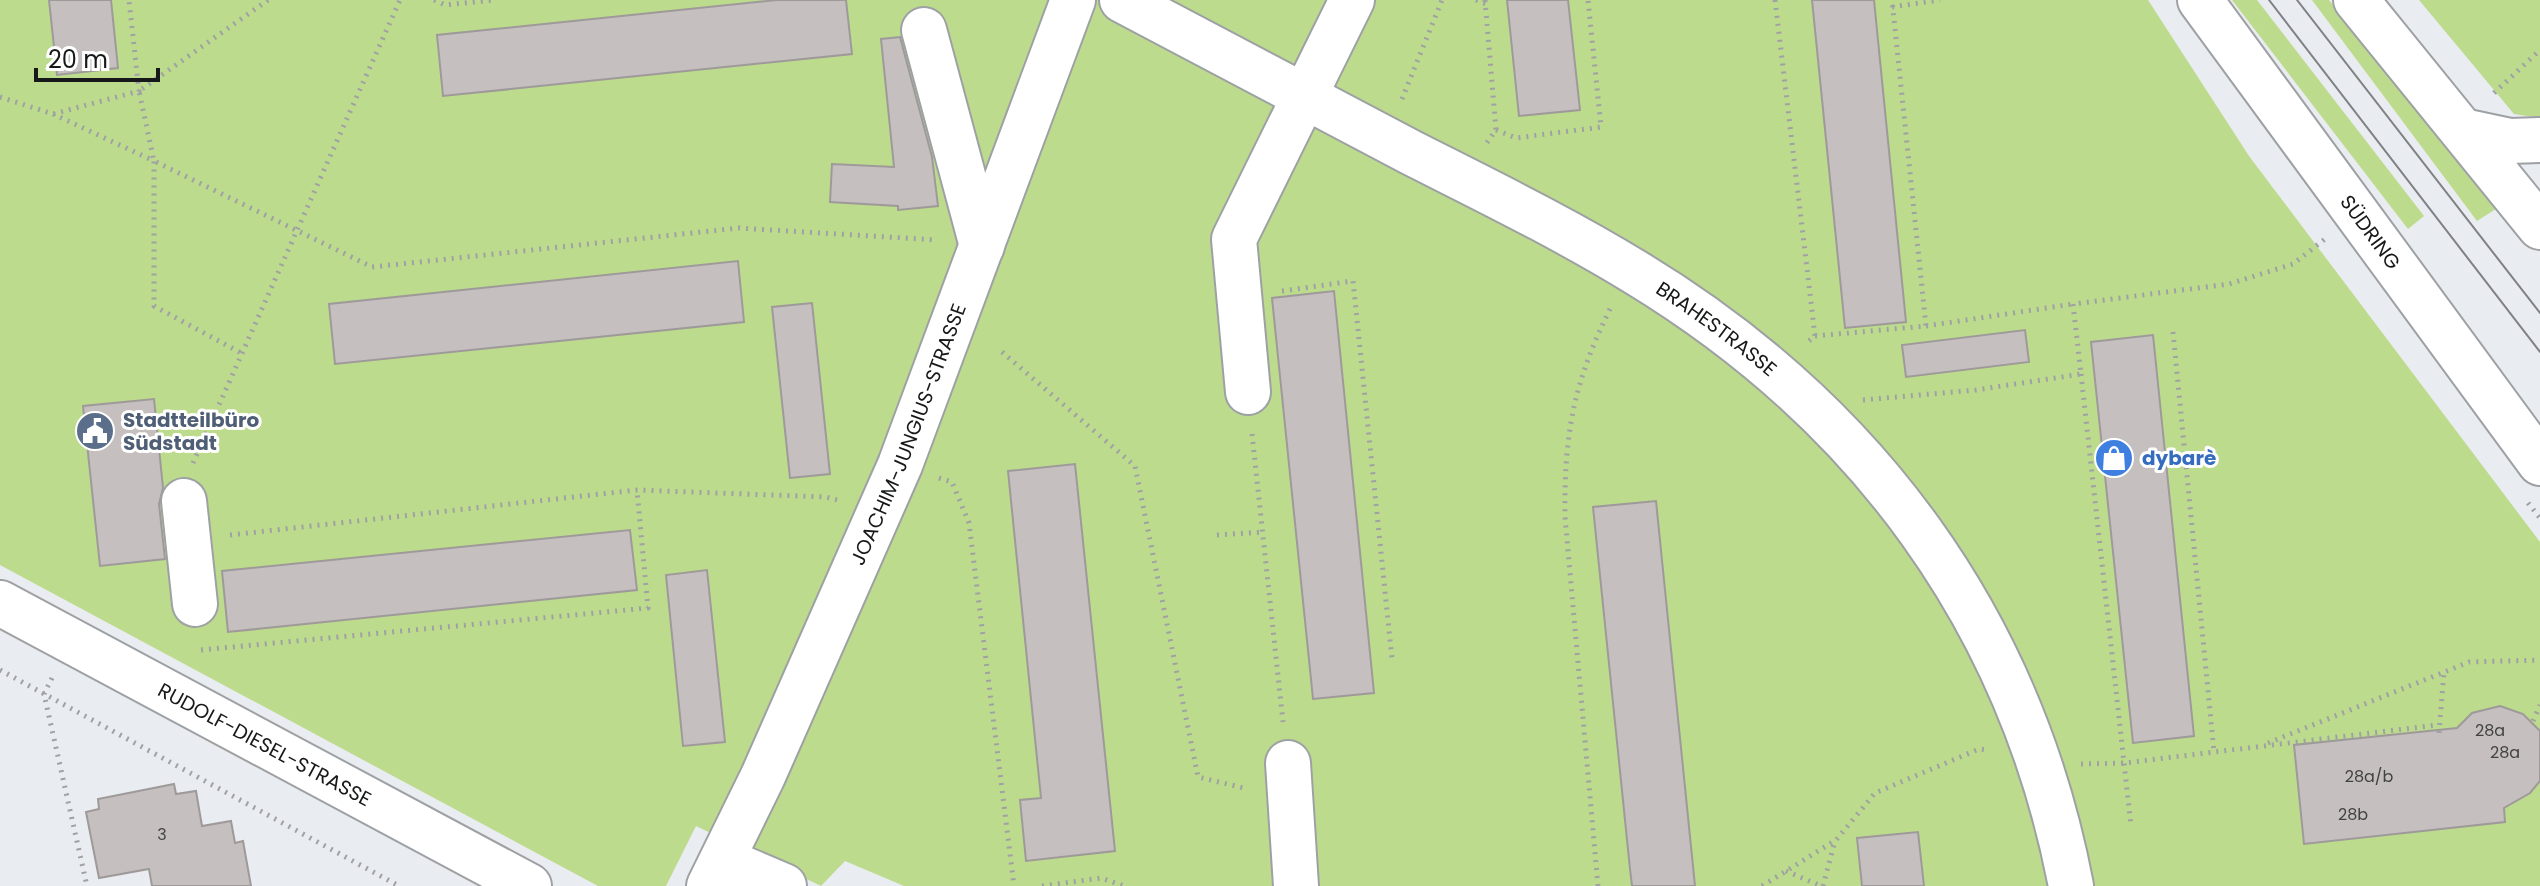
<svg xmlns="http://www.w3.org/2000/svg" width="2540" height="886" viewBox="0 0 2540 886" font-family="Poppins,sans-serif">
	<rect width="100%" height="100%" fill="#e9ecf0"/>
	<g fill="#bddb8d">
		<path d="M 0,0 L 2148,0 L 2249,156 L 2540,542 L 2540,886 L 904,886 L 845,861 L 821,886 L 696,826 L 666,886 L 598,886 L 0,565 Z"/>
		<path d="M 2232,0 L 2257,0 L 2424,216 L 2408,229 Z"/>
		<path d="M 2312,0 L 2329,0 L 2499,207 L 2477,221 Z"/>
		<path d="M 2419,0 L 2540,0 L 2540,118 L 2514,114 Z"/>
	</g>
	<g fill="#c5bfbf" stroke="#9f9a9a" stroke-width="2">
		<path d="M 49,0 L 111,0 L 118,68 L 57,75 Z"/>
		<path d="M 777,0 L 846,0 L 852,54 L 443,96 L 437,35 Z"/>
		<path d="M 1507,0 L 1568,0 L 1580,110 L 1519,116 Z"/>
		<path d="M 1812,0 L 1874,0 L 1906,322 L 1845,328 Z"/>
		<path d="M 900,37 L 932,157 L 938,206 L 898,210 L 898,206 L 830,202 L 832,164 L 894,167 L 881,39 Z"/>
		<path d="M 738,261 L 744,322 L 335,364 L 329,304 Z"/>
		<path d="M 1334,291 L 1374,693 L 1313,699 L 1272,298 Z"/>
		<path d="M 812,303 L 830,474 L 790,478 L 772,307 Z"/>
		<path d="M 2025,330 L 2029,362 L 1906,377 L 1902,345 Z"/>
		<path d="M 2153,335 L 2194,736 L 2133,743 L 2091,342 Z"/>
		<path d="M 154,399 L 163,488 L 159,504 L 165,559 L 100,566 L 83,406 Z"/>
		<path d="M 1075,464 L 1115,851 L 1026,861 L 1020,800 L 1041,798 L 1008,471 Z"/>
		<path d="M 1656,501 L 1695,886 L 1632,886 L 1630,869 L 1593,507 Z"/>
		<path d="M 630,530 L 637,590 L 228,632 L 222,571 Z"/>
		<path d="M 707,570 L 725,742 L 683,746 L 666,575 Z"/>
		<path d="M 2500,706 L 2523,714 L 2540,731 L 2540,781 L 2530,793 L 2504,808 L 2505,822 L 2304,844 L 2294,745 L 2457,728 L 2472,713 Z"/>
		<path d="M 174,784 L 176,794 L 196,791 L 202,826 L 231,821 L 235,843 L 243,841 L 251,886 L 152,886 L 149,869 L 99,878 L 86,812 L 99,809 L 98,799 Z"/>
		<path d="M 1918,832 L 1924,886 L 1862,886 L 1857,838 Z"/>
	</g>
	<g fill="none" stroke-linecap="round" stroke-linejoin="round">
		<g stroke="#9ea1a4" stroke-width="48">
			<g id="minor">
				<path id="s1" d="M 1122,0 C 1219,51 1315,102 1412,153 C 1487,191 1563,228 1635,272 C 1866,412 2020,619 2071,886"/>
				<path d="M 924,30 L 982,246"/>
				<path d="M 2463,131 L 2510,141 L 2540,140"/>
				<path d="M 1248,392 L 1234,239 L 1352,0"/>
				<path d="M 184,501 L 195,604"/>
				<path id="s2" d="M 0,603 L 529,886"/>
				<path d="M 1288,763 L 1296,886"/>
				<path d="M 723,860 L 784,886"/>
				<path id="s3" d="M 709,886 L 763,776 L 900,465 L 1073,0"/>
			</g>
		</g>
		<g stroke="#9ea1a4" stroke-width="48">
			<g id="major">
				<path id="s4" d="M 2200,0 L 2540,463"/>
				<path d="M 2356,0 L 2540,227"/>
			</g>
		</g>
		<g stroke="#9fa1a4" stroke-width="5" stroke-dasharray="2 6" stroke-linecap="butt">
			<path d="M 268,0 L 139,91 L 154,161 L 372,267 L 739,228 L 937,240"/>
			<path d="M 434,0 L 445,5 L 494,0"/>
			<path d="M 1476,0 L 1486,4"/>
			<path d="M 1485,0 L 1496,130 L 1486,144"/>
			<path d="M 1775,0 L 1815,336 L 1805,344"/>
			<path d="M 1892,7 L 1940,0"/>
			<path d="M 2494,93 L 2540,50"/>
			<path d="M 0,97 L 53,114 L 139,91 L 129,0"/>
			<path d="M 1402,99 L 1442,0"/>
			<path d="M 53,114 L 154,161 L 154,306 L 243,354"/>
			<path d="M 1496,130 L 1516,138 L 1601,127 L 1588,0"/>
			<path d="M 1282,291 L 1353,281 L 1392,659"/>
			<path d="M 1926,326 L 2073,304"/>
			<path d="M 2173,332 L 2214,752"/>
			<path d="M 1815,336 L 1926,326 L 1892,0"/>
			<path d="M 1002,352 L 1135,466 L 1198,777 L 1248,789"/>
			<path d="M 2081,374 L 2131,826"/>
			<path d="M 1863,400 L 1976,390 L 2081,374 L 2073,304 L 2229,284 L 2293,264 L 2325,239"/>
			<path d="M 1252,434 L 1283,722"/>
			<path d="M 193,463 L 400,0"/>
			<path d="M 939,478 L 952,482 L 969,523 L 1014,886"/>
			<path d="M 2528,503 L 2540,518"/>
			<path d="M 230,535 L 637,490 L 826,497 L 841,501"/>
			<path d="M 1217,535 L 1263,532"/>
			<path d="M 201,650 L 648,608 L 637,490"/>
			<path d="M 0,670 L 399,886"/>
			<path d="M 52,678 L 44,694 L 87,886"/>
			<path d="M 2533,721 L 2540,705"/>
			<path d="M 2439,733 L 2444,672"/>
			<path d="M 2268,743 L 2469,662 L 2540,660"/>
			<path d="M 2081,764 L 2124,763 L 2437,725"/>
			<path d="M 1786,871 L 1821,886"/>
			<path d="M 1042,886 L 1101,878 L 1124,886"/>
			<path d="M 1598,886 L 1565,517 C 1564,432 1574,381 1612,305"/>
			<path d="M 1762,886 L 1836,840 L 1875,793 L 1979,749 L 1989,750"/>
			<path d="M 1823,886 L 1835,841"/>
		</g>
		<use href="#minor" stroke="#fff" stroke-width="44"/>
		<use href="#major" stroke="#fff" stroke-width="44"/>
		<g stroke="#7f8184" stroke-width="2">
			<path d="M 2269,0 L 2540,352"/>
			<path d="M 2297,0 L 2540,313"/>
		</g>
	</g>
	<defs>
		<g id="civic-disc" transform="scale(2)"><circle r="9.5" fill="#5c6f8a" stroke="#fff"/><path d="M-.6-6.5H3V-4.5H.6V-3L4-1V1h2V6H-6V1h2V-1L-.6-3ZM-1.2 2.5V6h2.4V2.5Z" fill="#fff"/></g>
		<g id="shop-disc" transform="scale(2)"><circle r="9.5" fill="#3f7fe0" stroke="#fff"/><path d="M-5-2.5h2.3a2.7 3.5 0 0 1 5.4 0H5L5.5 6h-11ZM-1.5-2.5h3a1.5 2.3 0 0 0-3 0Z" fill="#fff"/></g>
	</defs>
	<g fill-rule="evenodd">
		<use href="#civic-disc" x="95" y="431"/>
		<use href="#shop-disc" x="2114" y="458"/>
	</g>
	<g text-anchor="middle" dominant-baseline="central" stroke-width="6" stroke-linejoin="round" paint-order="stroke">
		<g font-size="16" fill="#424242">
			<text x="2490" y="730">28a</text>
			<text x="2505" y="752">28a</text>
			<text x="2369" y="776">28a/b</text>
			<text x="2353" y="814">28b</text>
			<text x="162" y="834">3</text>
		</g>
		<g font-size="20" fill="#171819" stroke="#fff">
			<text stroke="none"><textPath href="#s4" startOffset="288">SÜDRING</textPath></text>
			<text stroke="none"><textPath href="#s1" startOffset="680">BRAHESTRASSE</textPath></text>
			<text stroke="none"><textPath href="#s3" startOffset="494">JOACHIM-JUNGIUS-STRASSE</textPath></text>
			<text stroke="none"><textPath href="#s2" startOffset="300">RUDOLF-DIESEL-STRASSE</textPath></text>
		</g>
		<g font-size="20" font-weight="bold" fill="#4e5e75" stroke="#fff" text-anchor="start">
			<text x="123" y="420">Stadtteilbüro<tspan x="123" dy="23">Südstadt</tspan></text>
		</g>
		<g font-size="20" font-weight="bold" fill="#366cbe" stroke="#fff" text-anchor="start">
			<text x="2142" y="458">dybarè</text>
		</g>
	</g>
	<path d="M36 68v12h122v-12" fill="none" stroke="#171819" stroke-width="4"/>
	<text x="48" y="68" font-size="24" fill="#171819" stroke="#ffffff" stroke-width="6" paint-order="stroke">20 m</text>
</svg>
